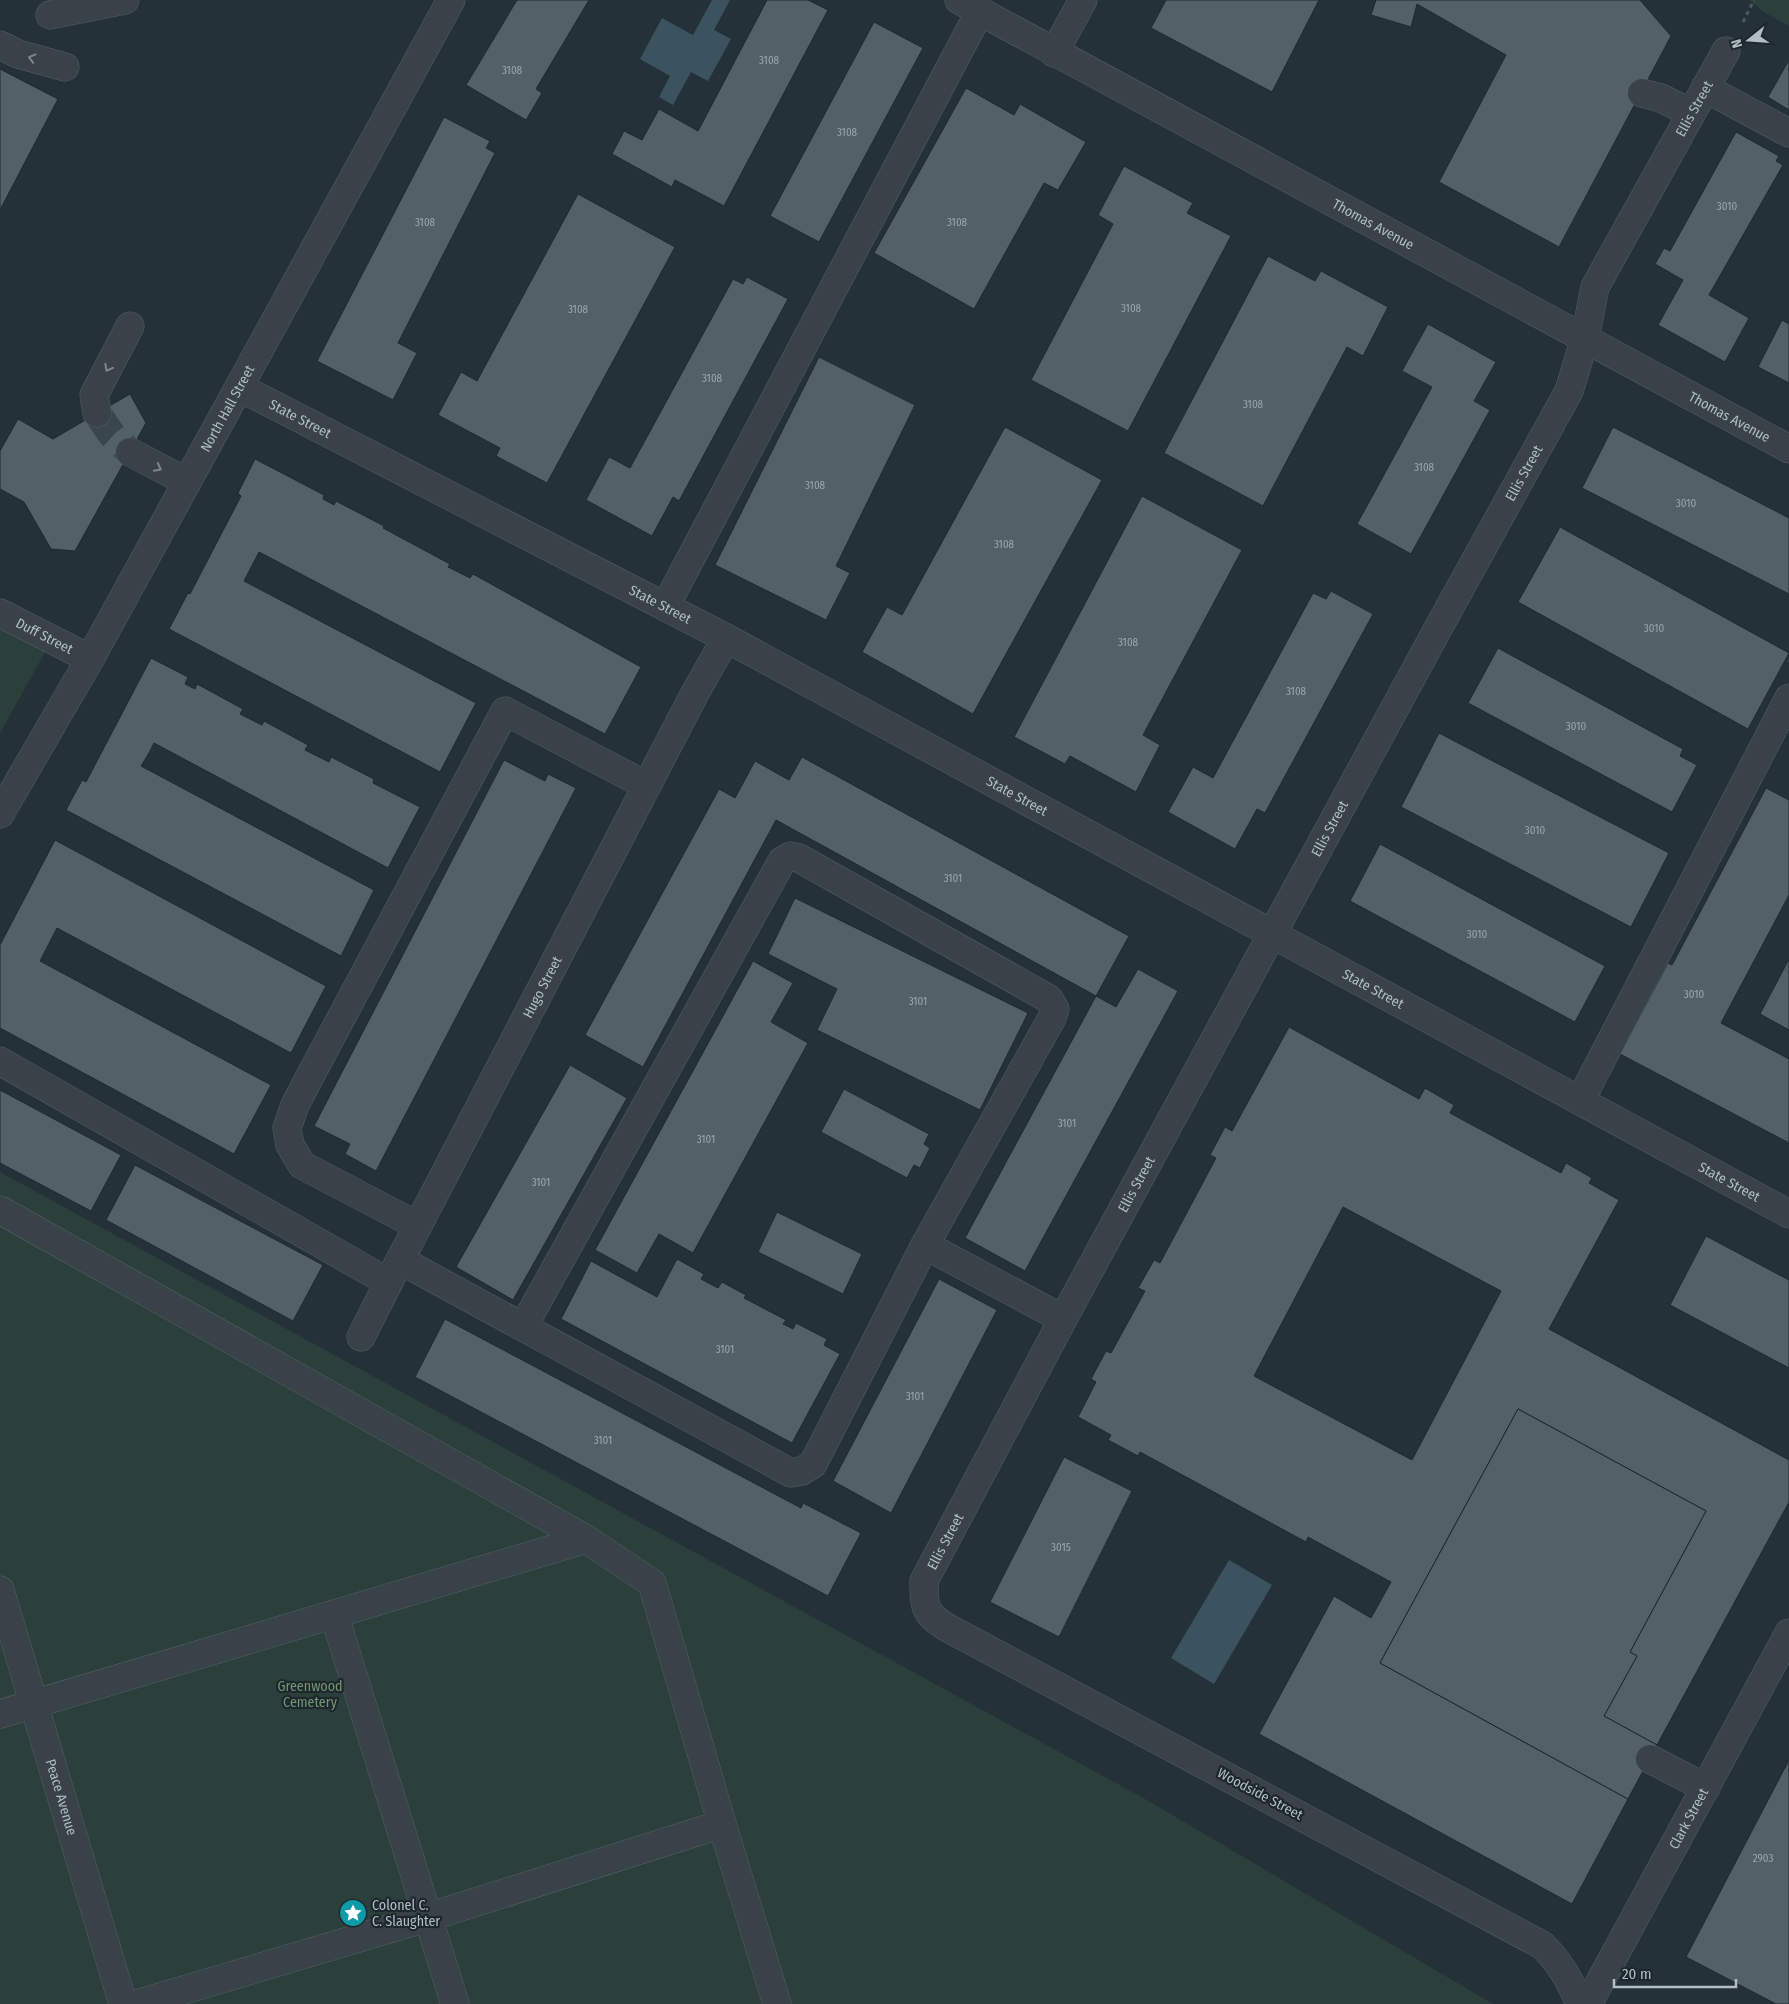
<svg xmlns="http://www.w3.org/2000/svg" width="1789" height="2004" viewBox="0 0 1789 2004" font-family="'Fira Sans Condensed',sans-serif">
	<rect width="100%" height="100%" fill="#243138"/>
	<g fill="#2c403b">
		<path d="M 1749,0 L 1789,0 L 1789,26 L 1764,12 Z"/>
		<path d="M 0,623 L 48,647 L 0,733 Z"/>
		<path d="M 0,1172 L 1145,1799 L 1493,2004 L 0,2004 Z"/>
	</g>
	<g fill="#3b525f">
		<path d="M 712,0 L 730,0 L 714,30 L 731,39 L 708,81 L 691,72 L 673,105 L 659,97 L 670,76 L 640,59 L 662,18 L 693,35 Z"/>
		<path d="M 1229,1560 L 1272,1585 L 1214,1684 L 1171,1658 Z"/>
	</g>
	<g fill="#526068" stroke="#1f292f" fill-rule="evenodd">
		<path d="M 517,0 L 589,0 L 536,89 L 542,93 L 526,120 L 466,85 Z"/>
		<path d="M 767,0 L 808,0 L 828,10 L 724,206 L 675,180 L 672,187 L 612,154 L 624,131 L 642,140 L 659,109 L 698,131 Z"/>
		<path d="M 1166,0 L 1319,0 L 1272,92 L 1151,28 Z"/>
		<path d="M 1376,0 L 1640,0 L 1671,36 L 1559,247 L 1439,182 L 1506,55 L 1417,4 L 1411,27 L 1371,15 Z"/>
		<path d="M 874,22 L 923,48 L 819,242 L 770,216 Z"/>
		<path d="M 1789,60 L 1789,110 L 1768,97 Z"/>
		<path d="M 0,69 L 58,99 L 0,210 Z"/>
		<path d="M 966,88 L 1014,115 L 1020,104 L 1086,142 L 1058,190 L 1044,183 L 974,309 L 874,253 Z"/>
		<path d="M 444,117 L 490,141 L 486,148 L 495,153 L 398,343 L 417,353 L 393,400 L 317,361 Z"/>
		<path d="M 1736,132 L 1779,156 L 1776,161 L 1783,165 L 1709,295 L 1749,318 L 1725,362 L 1658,325 L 1683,280 L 1655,264 L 1664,248 L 1670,251 Z"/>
		<path d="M 1124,166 L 1193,203 L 1187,213 L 1231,236 L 1128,431 L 1031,380 L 1113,224 L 1098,215 Z"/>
		<path d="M 578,194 L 675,247 L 547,483 L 496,456 L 500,448 L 438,415 L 461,372 L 477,381 Z"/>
		<path d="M 1268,256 L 1315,281 L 1321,271 L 1388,307 L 1363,356 L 1347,347 L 1263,506 L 1164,453 Z"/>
		<path d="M 747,277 L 788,299 L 679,501 L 673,497 L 652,536 L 586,500 L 609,457 L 630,468 L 733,279 L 743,284 Z"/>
		<path d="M 1782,320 L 1789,324 L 1789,383 L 1758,367 Z"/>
		<path d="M 1428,324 L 1496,362 L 1474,401 L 1490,410 L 1411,554 L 1357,524 L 1432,387 L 1402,371 Z"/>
		<path d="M 819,357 L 915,405 L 836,566 L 850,573 L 826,620 L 715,565 Z"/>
		<path d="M 130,394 L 146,423 L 75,551 L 51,549 L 24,502 L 0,489 L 0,451 L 18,419 L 53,439 Z"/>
		<path d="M 1005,427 L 1102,480 L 973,714 L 862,652 L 887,607 L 902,615 Z"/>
		<path d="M 1613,427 L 1789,518 L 1789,594 L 1582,488 Z"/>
		<path d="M 255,459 L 324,495 L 323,499 L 334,505 L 336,501 L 384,526 L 383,528 L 450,564 L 448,567 L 470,578 L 473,574 L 641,667 L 605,734 L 259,552 L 244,581 L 476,703 L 440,772 L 169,629 L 188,593 L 190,594 L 241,496 L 238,493 Z"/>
		<path d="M 1142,496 L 1242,550 L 1143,735 L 1160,745 L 1136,792 L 1070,756 L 1065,764 L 1014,737 Z"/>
		<path d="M 1560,527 L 1789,653 L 1748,729 L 1518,602 Z"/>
		<path d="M 1331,591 L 1373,614 L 1265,813 L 1257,809 L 1235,849 L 1168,812 L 1193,767 L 1213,778 L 1313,593 L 1326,599 Z"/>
		<path d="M 1498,648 L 1683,749 L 1680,756 L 1697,765 L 1672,812 L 1468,703 Z"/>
		<path d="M 151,658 L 188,677 L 185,684 L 195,689 L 197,684 L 243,709 L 240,714 L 262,725 L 264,721 L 308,745 L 305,750 L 329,762 L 331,757 L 374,779 L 373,783 L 420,807 L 388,868 L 154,743 L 149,753 L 141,766 L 374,890 L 341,956 L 66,810 L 82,780 L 86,782 Z"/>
		<path d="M 1439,733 L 1669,853 L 1631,927 L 1401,807 Z"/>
		<path d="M 802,757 L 1129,936 L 1096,996 L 776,820 L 643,1067 L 585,1035 L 719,789 L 735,798 L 755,761 L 789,780 Z"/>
		<path d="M 504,760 L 545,781 L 548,774 L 576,788 L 376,1171 L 345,1154 L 350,1144 L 314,1126 Z"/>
		<path d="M 1766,788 L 1789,800 L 1789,895 L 1721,1023 L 1789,1059 L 1789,1143 L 1620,1054 L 1668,963 L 1672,965 Z"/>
		<path d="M 55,840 L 326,986 L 291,1053 L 57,928 L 40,961 L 271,1085 L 234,1154 L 0,1028 L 0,945 Z"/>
		<path d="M 1380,844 L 1605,966 L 1575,1022 L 1350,901 Z"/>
		<path d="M 795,898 L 1028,1013 L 980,1110 L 817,1030 L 837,989 L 768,954 Z"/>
		<path d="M 1789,959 L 1789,1030 L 1760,1014 Z"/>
		<path d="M 753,961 L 793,983 L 771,1022 L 808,1043 L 693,1253 L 659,1234 L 637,1273 L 595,1250 Z"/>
		<path d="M 1138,969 L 1178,991 L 1025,1271 L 965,1238 L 1096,996 L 1116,1007 Z"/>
		<path d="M 1289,1027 L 1419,1099 L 1425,1088 L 1454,1105 L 1450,1113 L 1561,1173 L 1566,1163 L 1592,1178 L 1589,1183 L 1619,1200 L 1549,1329 L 1789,1460 L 1789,1502 L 1657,1745 L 1604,1716 L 1637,1656 L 1630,1652 L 1706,1511 L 1518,1409 L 1380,1663 L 1628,1799 L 1572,1904 L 1259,1734 L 1334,1596 L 1371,1618 L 1391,1582 L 1308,1537 L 1306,1542 L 1140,1452 L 1138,1456 L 1108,1440 L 1111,1435 L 1078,1417 L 1096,1382 L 1091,1379 L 1106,1351 L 1111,1353 L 1145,1291 L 1138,1288 L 1154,1260 L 1160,1263 L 1216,1158 L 1210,1155 L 1225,1127 L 1232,1131 ZM 1343,1207 L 1501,1291 L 1412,1460 L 1254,1376 Z"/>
		<path d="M 570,1065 L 627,1098 L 513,1300 L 456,1267 Z"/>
		<path d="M 844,1089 L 929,1134 L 924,1144 L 930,1148 L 920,1168 L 914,1165 L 907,1178 L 821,1132 Z"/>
		<path d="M 0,1090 L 121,1155 L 91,1211 L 0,1163 Z"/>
		<path d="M 135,1165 L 323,1265 L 293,1321 L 106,1220 Z"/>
		<path d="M 777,1212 L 862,1254 L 843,1294 L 758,1252 Z"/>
		<path d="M 1706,1236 L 1789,1280 L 1789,1368 L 1670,1305 Z"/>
		<path d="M 677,1259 L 704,1274 L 701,1279 L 718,1288 L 722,1282 L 746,1295 L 744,1298 L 786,1320 L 783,1324 L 793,1329 L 796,1323 L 827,1339 L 824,1345 L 840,1354 L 792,1443 L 561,1319 L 591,1261 L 657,1297 Z"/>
		<path d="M 939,1279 L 997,1310 L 891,1513 L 833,1481 Z"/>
		<path d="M 445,1319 L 801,1508 L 803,1503 L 861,1533 L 828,1596 L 415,1377 Z"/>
		<path d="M 1518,1409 L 1706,1511 L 1630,1652 L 1637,1656 L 1604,1716 L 1657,1745 L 1628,1799 L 1380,1663 Z"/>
		<path d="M 1064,1457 L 1132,1491 L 1059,1637 L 990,1602 Z"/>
		<path d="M 1789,1760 L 1789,2004 L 1776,2004 L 1686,1957 Z"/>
	</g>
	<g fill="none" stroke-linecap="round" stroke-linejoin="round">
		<path stroke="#39464d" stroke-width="28" stroke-dasharray="28 14" stroke-linecap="butt" d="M 97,413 L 112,435 L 130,452"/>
		<g stroke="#566066" stroke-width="29">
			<g id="minor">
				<path id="s1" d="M 959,0 L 1789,449"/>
				<path d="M 50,15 L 125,0"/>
				<path d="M 0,45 L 18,54 L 65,67"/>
				<path d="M 1054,53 L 1083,0"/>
				<path d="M 1705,88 L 1789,133"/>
				<path d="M 1642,93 L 1661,98 L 1691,113"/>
				<path id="s2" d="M 239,387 L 726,638 L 1789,1214"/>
				<path d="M 97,413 L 94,395 L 130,326"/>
				<path d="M 130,452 L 187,482"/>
				<path d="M 665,607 L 980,11"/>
				<path id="s3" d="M 0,613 L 90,659"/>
				<path id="s4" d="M 0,814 L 90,659 L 451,0"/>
				<path d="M 0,1061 L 388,1282"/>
				<path d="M 1580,1101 L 1789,698"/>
				<path d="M 0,1210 L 586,1539 L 0,1714"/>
				<path d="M 418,1226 L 302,1165 L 290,1145 L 287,1128 L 295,1105 L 307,1082 L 505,711 L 647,786"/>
				<path d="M 400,1260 L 791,1473 L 802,1471 L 813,1464 L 925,1245 L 1063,1319"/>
				<path d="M 523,1327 L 782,861 L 791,856 L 799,858 L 1049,999 L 1055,1009 L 1052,1018 L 925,1245"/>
				<path id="s5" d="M 361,1337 L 400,1260 L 694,695 L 726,638"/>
				<path d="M 586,1539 L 652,1583 L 722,1824 L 777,2004"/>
				<path id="s6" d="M 0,1590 L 123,2004"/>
				<path d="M 334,1614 L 455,2004"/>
				<path d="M 1650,1759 L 1706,1788"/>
				<path d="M 137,2004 L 429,1917 L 722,1824"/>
				<path id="s7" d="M 1580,2004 C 1570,1981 1560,1962 1542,1945 L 946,1627 C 924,1613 924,1607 924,1581 L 1063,1319 L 1441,623 L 1569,391 L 1585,338 L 1595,287 L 1726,51"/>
				<path id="s8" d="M 1588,2004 L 1789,1633"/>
			</g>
		</g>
		<path stroke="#4b5c5a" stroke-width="3" stroke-dasharray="4 4" stroke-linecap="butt" d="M 1743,22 L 1754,0"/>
		<use href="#minor" stroke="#384248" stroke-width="28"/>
	</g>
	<defs><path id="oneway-chevron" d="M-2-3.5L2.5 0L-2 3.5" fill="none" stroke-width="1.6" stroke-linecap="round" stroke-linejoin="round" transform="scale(1.25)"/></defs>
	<g stroke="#7c868c">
		<use href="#oneway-chevron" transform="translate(32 58) rotate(-165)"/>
		<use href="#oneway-chevron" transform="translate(108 368) rotate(118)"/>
		<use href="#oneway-chevron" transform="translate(158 468) rotate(27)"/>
	</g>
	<defs>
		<g id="sight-disc" transform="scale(1.4375)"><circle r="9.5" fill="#0f9aa8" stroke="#1d272d"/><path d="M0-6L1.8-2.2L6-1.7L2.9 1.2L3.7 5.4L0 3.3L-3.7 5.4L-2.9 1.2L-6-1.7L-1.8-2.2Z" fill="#fff"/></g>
	</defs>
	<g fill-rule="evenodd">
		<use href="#sight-disc" x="353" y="1913"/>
	</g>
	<g text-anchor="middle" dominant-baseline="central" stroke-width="4.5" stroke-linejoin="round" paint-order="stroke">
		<g font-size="11" fill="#9ba6ad">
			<text x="769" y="60">3108</text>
			<text x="512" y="70">3108</text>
			<text x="847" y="132">3108</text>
			<text x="1727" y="206">3010</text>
			<text x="425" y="222">3108</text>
			<text x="957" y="222">3108</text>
			<text x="1131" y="308">3108</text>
			<text x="578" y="309">3108</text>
			<text x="712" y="378">3108</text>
			<text x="1253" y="404">3108</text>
			<text x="1424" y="467">3108</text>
			<text x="815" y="485">3108</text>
			<text x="1686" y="503">3010</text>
			<text x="1004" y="544">3108</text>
			<text x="1654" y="628">3010</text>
			<text x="1128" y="642">3108</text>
			<text x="1296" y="691">3108</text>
			<text x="1576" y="726">3010</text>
			<text x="1535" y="830">3010</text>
			<text x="953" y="878">3101</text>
			<text x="1477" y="934">3010</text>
			<text x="1694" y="994">3010</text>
			<text x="918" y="1001">3101</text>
			<text x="1067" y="1123">3101</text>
			<text x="706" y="1139">3101</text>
			<text x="541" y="1182">3101</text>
			<text x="725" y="1349">3101</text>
			<text x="915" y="1396">3101</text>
			<text x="603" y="1440">3101</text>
			<text x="1061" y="1547">3015</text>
			<text x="1763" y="1858">2903</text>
		</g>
		<g font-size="14" fill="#b3bec4" stroke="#1d272d">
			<text stroke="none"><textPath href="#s7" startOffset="2466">Ellis Street</textPath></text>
			<text stroke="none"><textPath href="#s1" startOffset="471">Thomas Avenue</textPath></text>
			<text stroke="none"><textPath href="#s4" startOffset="465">North Hall Street</textPath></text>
			<text stroke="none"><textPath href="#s1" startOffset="876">Thomas Avenue</textPath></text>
			<text stroke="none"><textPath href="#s2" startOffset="69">State Street</textPath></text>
			<text stroke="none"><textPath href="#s7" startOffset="2061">Ellis Street</textPath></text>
			<text stroke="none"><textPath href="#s2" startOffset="474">State Street</textPath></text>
			<text stroke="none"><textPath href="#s3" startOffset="50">Duff Street</textPath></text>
			<text stroke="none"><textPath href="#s2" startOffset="879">State Street</textPath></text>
			<text stroke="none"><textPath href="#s7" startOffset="1656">Ellis Street</textPath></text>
			<text stroke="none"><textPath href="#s5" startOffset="394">Hugo Street</textPath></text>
			<text stroke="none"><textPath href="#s2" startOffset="1284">State Street</textPath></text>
			<text stroke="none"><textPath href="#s2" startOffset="1689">State Street</textPath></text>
			<text stroke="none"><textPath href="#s7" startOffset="1251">Ellis Street</textPath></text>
			<text stroke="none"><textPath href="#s7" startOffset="846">Ellis Street</textPath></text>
			<text transform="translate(1260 1794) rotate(28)">Woodside Street</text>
			<text stroke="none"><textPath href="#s6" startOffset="216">Peace Avenue</textPath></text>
			<text stroke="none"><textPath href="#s8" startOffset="211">Clark Street</textPath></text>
		</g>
		<g font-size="14" fill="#739873" stroke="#1d272d">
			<text x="310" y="1686">Greenwood<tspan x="310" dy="16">Cemetery</tspan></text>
		</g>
		<g font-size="14" fill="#b3bec4" stroke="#1d272d" text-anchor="start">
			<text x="372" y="1905">Colonel C.<tspan x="372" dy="16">C. Slaughter</tspan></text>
		</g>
	</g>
	<g transform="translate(1749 40) rotate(253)" stroke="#1d272d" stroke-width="4" paint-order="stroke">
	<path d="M0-4L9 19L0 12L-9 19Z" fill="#b3bec4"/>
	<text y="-8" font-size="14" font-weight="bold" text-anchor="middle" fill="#b3bec4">N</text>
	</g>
	<path d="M1614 1979v8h122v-8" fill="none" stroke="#b3bec4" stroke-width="2.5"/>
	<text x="1622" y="1979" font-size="15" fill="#b3bec4" stroke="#1d272d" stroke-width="4" paint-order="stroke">20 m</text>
</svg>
